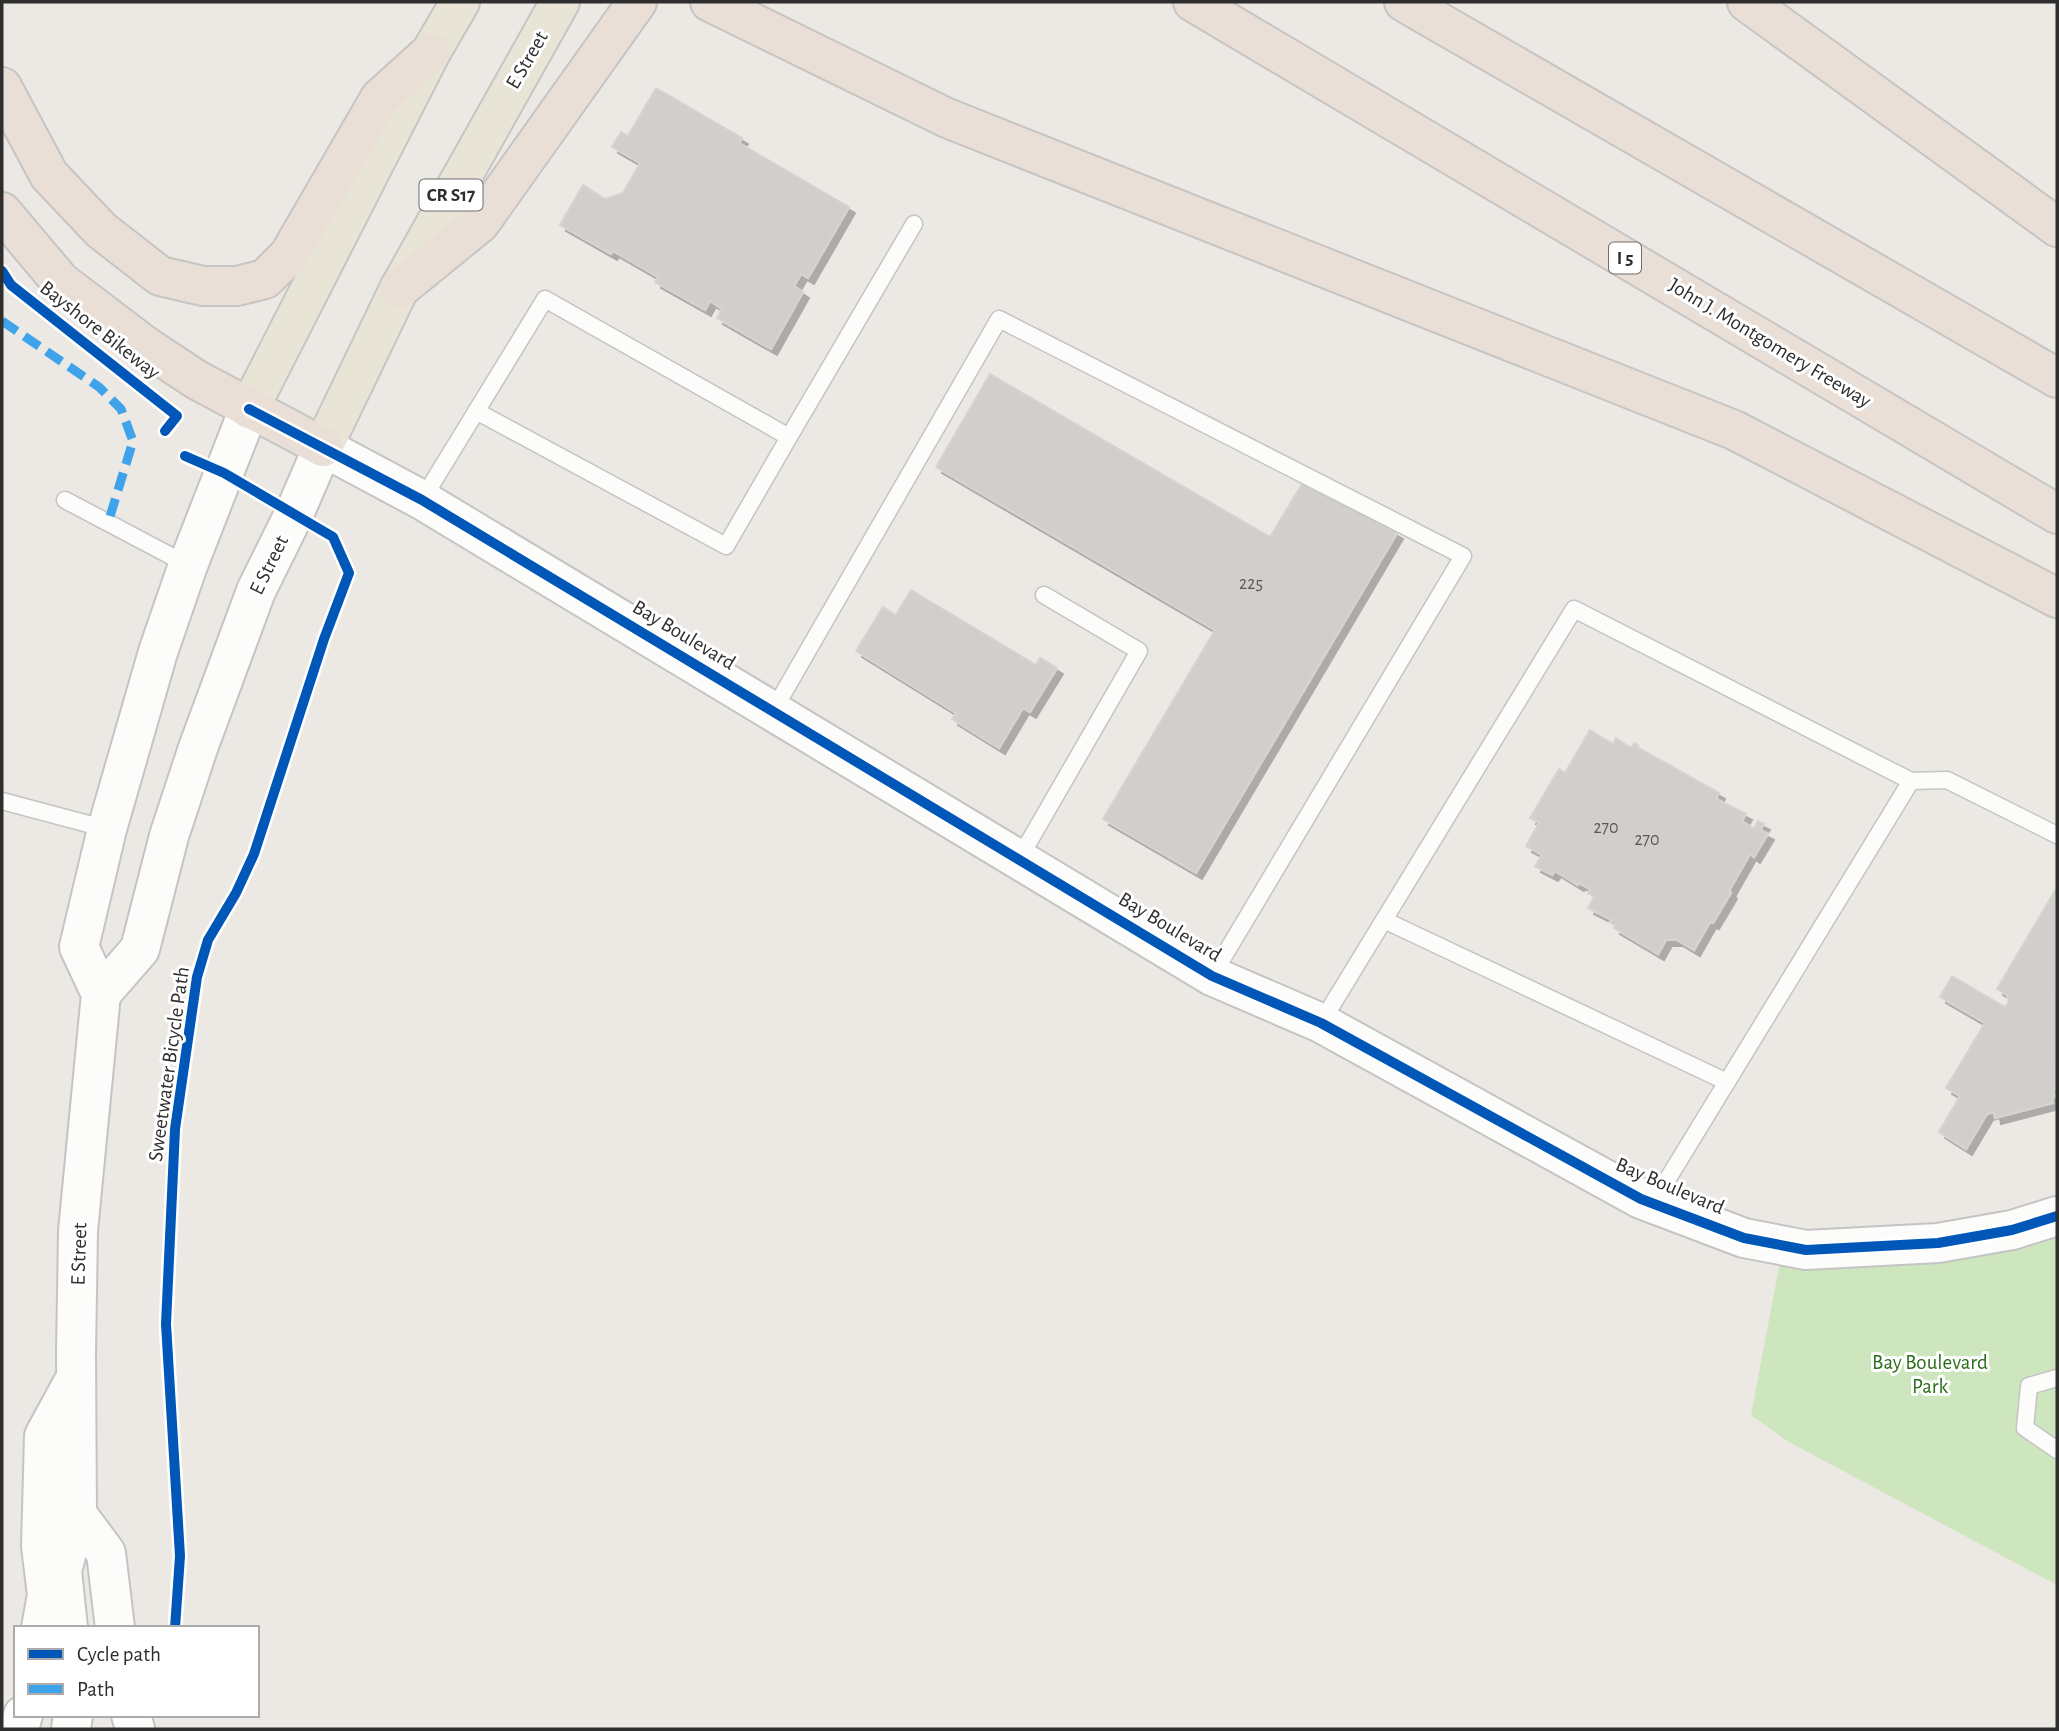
<svg xmlns="http://www.w3.org/2000/svg" width="2059" height="1731" viewBox="0 0 2059 1731" font-family="'Alegreya Sans',sans-serif">
	<defs>
		<filter id="shadow"><feDropShadow dx="6" dy="6" stdDeviation="0" flood-color="#0004"/></filter>
	</defs>
	<rect width="100%" height="100%" fill="#ece8e4"/>
	<path fill="#cee6be" d="M 2057,1215 L 2057,1585 L 1789,1442 L 1751,1415 L 1783,1246 Z"/>
	<g fill="#d1cecb" stroke="#d7d4d0" stroke-width="2" filter="url(#shadow)">
		<path d="M 656,88 L 742,138 L 739,143 L 849,207 L 808,278 L 801,274 L 794,286 L 803,292 L 771,349 L 717,318 L 722,309 L 710,301 L 705,310 L 655,282 L 658,277 L 613,251 L 611,254 L 560,225 L 583,185 L 605,199 L 623,193 L 640,163 L 612,147 L 621,132 L 628,136 Z"/>
		<path d="M 990,374 L 1270,537 L 1305,479 L 1397,533 L 1196,873 L 1103,819 L 1215,630 L 936,467 Z"/>
		<path d="M 911,590 L 1036,665 L 1040,658 L 1057,668 L 1030,712 L 1023,708 L 999,748 L 952,719 L 956,713 L 856,651 L 883,607 L 896,615 Z"/>
		<path d="M 1590,730 L 1613,744 L 1616,738 L 1631,748 L 1634,743 L 1638,745 L 1637,747 L 1719,793 L 1716,799 L 1746,814 L 1742,821 L 1754,829 L 1758,821 L 1764,824 L 1760,830 L 1768,834 L 1754,857 L 1750,854 L 1729,891 L 1731,893 L 1713,923 L 1710,922 L 1694,950 L 1677,940 L 1666,940 L 1658,954 L 1614,928 L 1615,925 L 1610,922 L 1612,920 L 1588,908 L 1594,897 L 1588,893 L 1590,889 L 1579,883 L 1578,885 L 1555,871 L 1552,875 L 1535,866 L 1542,855 L 1526,846 L 1539,823 L 1530,818 L 1559,769 L 1565,773 Z"/>
		<path d="M 2056,889 L 2057,1088 L 2053,1089 L 2055,1097 L 2052,1098 L 2053,1103 L 1995,1118 L 1994,1112 L 1987,1114 L 1966,1149 L 1939,1132 L 1960,1096 L 1946,1088 L 1985,1023 L 1940,997 L 1952,976 L 2005,1007 L 2009,1001 L 2007,995 L 1997,989 Z"/>
	</g>
	<g fill="none" stroke-linecap="round" stroke-linejoin="round">
		<g stroke="#c5c4c5" stroke-width="19">
			<g id="service">
				<path d="M 789,437 L 914,224"/>
				<path d="M 65,500 L 188,565"/>
				<path d="M 422,500 L 545,299 L 789,437 L 726,546 L 476,411"/>
				<path d="M 773,711 L 999,319 L 1463,556 L 1212,976"/>
				<path d="M 1911,781 L 1947,780 L 2057,835"/>
				<path d="M 2,801 L 107,829"/>
				<path d="M 1019,859 L 1139,651 L 1044,595"/>
				<path d="M 1384,920 L 1727,1082"/>
				<path d="M 1321,1023 L 1574,609 L 1911,781 L 1653,1203"/>
				<path d="M 2057,1378 L 2029,1386 L 2025,1428 L 2057,1450"/>
			</g>
		</g>
		<g stroke="#c5c4c5" stroke-width="42">
			<path id="tertiary" d="M 323,447 L 422,500 L 1212,976 L 1321,1023 L 1641,1199 L 1744,1238 L 1806,1250 L 1938,1243 L 2012,1230 L 2057,1216"/>
		</g>
		<g stroke="#c5c4c5" stroke-width="42">
			<g id="secondary">
				<path d="M 101,994 L 140,949 L 169,836 L 198,748 L 256,591 L 294,514 L 323,447"/>
				<path d="M 77,1514 L 106,1553 L 115,1628"/>
				<path d="M 41,1628 L 47,1595 L 41,1546 L 44,1436 L 75,1379"/>
				<path d="M 68,1628 L 62,1571 L 77,1514 L 76,1353 L 78,1231 L 101,994 L 79,947 L 107,829 L 158,652 L 188,565 L 249,409"/>
				<path d="M 131,1715 L 135,1729"/>
				<path d="M 19,1729 L 23,1715"/>
				<path d="M 71,1729 L 73,1715"/>
			</g>
		</g>
		<g stroke="#c6c5c4" stroke-width="42">
			<g id="primary">
				<path d="M 249,409 L 431,52 L 460,2"/>
				<path d="M 323,447 L 399,289 L 560,2"/>
			</g>
		</g>
		<g stroke="#c6c5c4" stroke-width="42">
			<g id="motorway">
				<path d="M 710,2 L 947,118 L 1734,430 L 2057,598"/>
				<path d="M 1193,2 L 2057,514"/>
				<path d="M 1404,2 L 2057,378"/>
				<path d="M 1747,2 L 2057,227"/>
				<path d="M 2,87 L 49,175 L 101,230 L 160,276 L 203,286 L 237,286 L 265,279 L 289,255 L 380,98 L 431,52"/>
				<path d="M 2,212 L 61,282 L 144,345 L 197,380 L 323,447"/>
				<path d="M 399,289 L 480,223 L 637,2"/>
			</g>
		</g>
		<use href="#service" stroke="#fcfcfb" stroke-width="16"/>
		<use href="#tertiary" stroke="#fcfcfb" stroke-width="38"/>
		<use href="#secondary" stroke="#fcfcfb" stroke-width="38"/>
		<use href="#primary" stroke="#e8e4d6" stroke-width="38"/>
		<use href="#motorway" stroke="#eadfd6" stroke-width="38"/>
		<path stroke="#dfdfe1" stroke-width="2" d="M 2056,2 L 2057,2"/>
		<path stroke="#3ea3eb" stroke-width="9" stroke-dasharray="18 9" stroke-linecap="butt" d="M 2,321 L 99,387 L 121,409 L 133,441 L 108,523"/>
		<g stroke="#fff" stroke-width="15">
			<g id="cycleway">
				<path d="M 2,271 L 11,285 L 177,416 L 165,431"/>
				<path d="M 249,409 L 422,500 L 1212,976 L 1321,1023 L 1641,1199 L 1744,1238 L 1806,1250 L 1938,1243 L 2012,1230 L 2057,1216"/>
				<path d="M 175,1628 L 180,1556 L 166,1324 L 175,1129 L 197,977 L 208,940 L 236,893 L 254,854 L 324,639 L 349,573 L 333,537 L 224,473 L 185,456"/>
			</g>
		</g>
		<use href="#cycleway" stroke="#0057b8" stroke-width="10"/>
	</g>
	<g text-anchor="middle" dominant-baseline="central" stroke-width="6" stroke-linejoin="round" paint-order="stroke">
		<g font-size="18" fill="#585857">
			<text x="1251" y="584">225</text>
			<text x="1606" y="828">270</text>
			<text x="1647" y="840">270</text>
		</g>
		<g fill="#fff" stroke="#6d6d6d" stroke-width="2">
			<rect x="419.5" y="179.5" width="63" height="31" rx="5"/>
			<rect x="1609" y="242.5" width="32" height="31" rx="5"/>
		</g>
		<g font-size="19" font-weight="bold" fill="#2e2e2e">
			<text x="451" y="195">CR S17</text>
			<text x="1625" y="258">I 5</text>
		</g>
		<g font-size="21" fill="#2e2e2e" stroke="#fff">
			<text transform="translate(527 60) rotate(-60)">E Street</text>
			<text transform="translate(100 330) rotate(38)">Bayshore Bikeway</text>
			<text transform="translate(1770 343) rotate(31)">John J. Montgomery Freeway</text>
			<text transform="translate(269 565) rotate(-64)">E Street</text>
			<text transform="translate(684 635) rotate(31)">Bay Boulevard</text>
			<text transform="translate(1170 927) rotate(31)">Bay Boulevard</text>
			<text transform="translate(169 1064) rotate(-82)">Sweetwater Bicycle Path</text>
			<text transform="translate(1670 1186) rotate(23)">Bay Boulevard</text>
			<text transform="translate(79 1254) rotate(-88)">E Street</text>
		</g>
		<g font-size="21" fill="#2c6e1b" stroke="#fff">
			<text x="1930" y="1362">Bay Boulevard<tspan x="1930" dy="24">Park</tspan></text>
		</g>
	</g>
	<rect width="2059" height="1731" fill="none" stroke="#2e2e2e" stroke-width="7"/>
	<rect x="14" y="1626" width="245" height="91" fill="#ffffff" stroke="#ababab" stroke-width="2"/>
	<rect x="28" y="1649" width="35" height="10" fill="#0057b8" stroke="#ababab" stroke-width="2"/>
	<text x="77" y="1661" font-size="21" fill="#2e2e2e">Cycle path</text>
	<rect x="28" y="1684" width="35" height="10" fill="#3ea3eb" stroke="#ababab" stroke-width="2"/>
	<text x="77" y="1696" font-size="21" fill="#2e2e2e">Path</text>
</svg>
